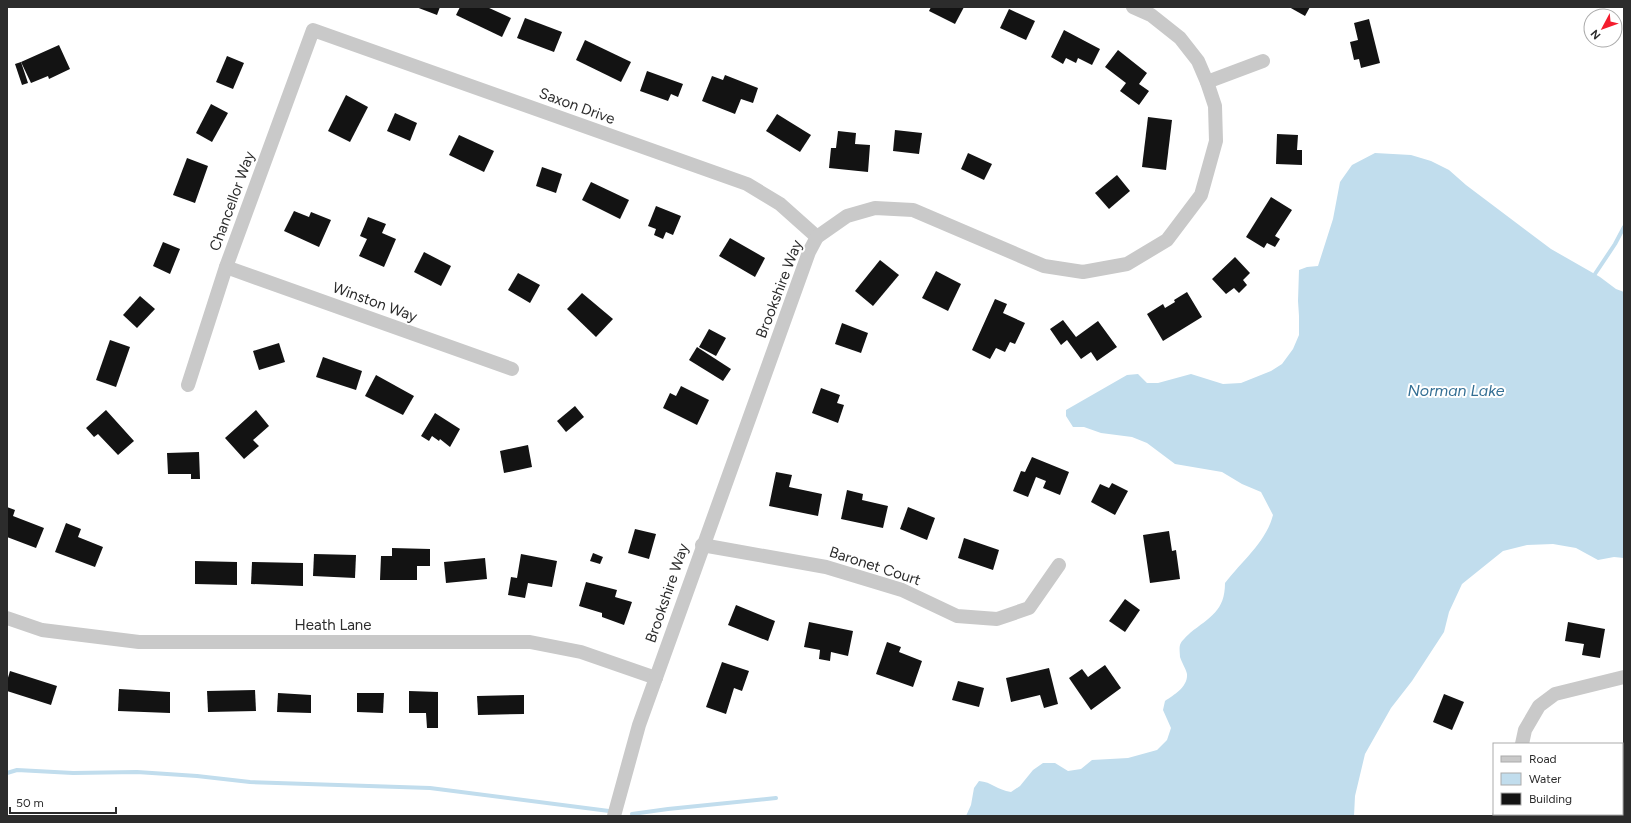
<svg xmlns="http://www.w3.org/2000/svg" width="1631" height="823" viewBox="0 0 1631 823" font-family="Figtree,sans-serif">
	<rect width="100%" height="100%" fill="#fff"/>
	<path fill="#c1dded" d="M 1375,153 L 1411,155 L 1431,161 L 1449,170 L 1466,185 L 1551,249 L 1600,277 L 1616,289 L 1624,292 L 1624,558 L 1614,557 L 1598,560 L 1576,548 L 1553,544 L 1527,545 L 1503,551 L 1462,584 L 1449,612 L 1444,632 L 1412,681 L 1391,708 L 1365,754 L 1355,796 L 1354,816 L 966,816 L 971,805 L 974,788 L 979,781 C 992,782 997,790 1011,792 L 1020,786 L 1033,770 L 1043,763 L 1055,763 L 1068,771 L 1081,769 L 1092,760 L 1128,758 L 1157,750 L 1167,740 L 1171,728 L 1163,710 L 1165,701 C 1174,695 1188,687 1187,674 C 1186,669 1182,663 1180,657 C 1180,654 1179,648 1180,645 C 1181,641 1187,636 1190,633 C 1210,617 1225,611 1225,583 C 1242,561 1266,542 1273,515 L 1261,492 L 1242,484 L 1222,472 L 1175,464 L 1147,443 L 1132,437 L 1101,433 L 1084,427 L 1073,427 L 1066,416 L 1066,410 L 1127,375 L 1138,374 L 1147,383 L 1158,383 L 1191,374 L 1223,384 L 1241,383 L 1271,371 L 1282,364 L 1293,349 L 1299,335 L 1299,316 L 1298,301 L 1299,270 L 1307,267 L 1318,266 L 1333,219 L 1340,182 L 1352,165 Z"/>
	<g fill="none" stroke-linecap="round" stroke-linejoin="round">
		<g stroke="#c1dded" stroke-width="4">
			<path d="M 1595,274 L 1615,244 L 1624,227"/>
			<path d="M 7,773 L 17,770 L 73,773 L 137,772 L 197,776 L 250,782 L 430,788 L 609,811"/>
			<path d="M 632,814 L 668,809 L 776,798"/>
		</g>
	</g>
	<g fill="#131313">
		<path d="M 416,7 L 440,7 L 437,15 Z"/>
		<path d="M 460,7 L 487,7 L 511,18 L 502,37 L 456,15 Z"/>
		<path d="M 931,7 L 964,7 L 955,24 L 929,11 Z"/>
		<path d="M 1289,7 L 1310,7 L 1305,16 Z"/>
		<path d="M 1009,9 L 1035,21 L 1026,40 L 1000,28 Z"/>
		<path d="M 525,18 L 562,32 L 554,52 L 517,38 Z"/>
		<path d="M 1369,19 L 1380,63 L 1361,68 L 1359,59 L 1354,60 L 1350,42 L 1358,40 L 1354,23 Z"/>
		<path d="M 1064,30 L 1100,49 L 1092,65 L 1078,58 L 1076,63 L 1066,58 L 1063,64 L 1051,57 Z"/>
		<path d="M 585,40 L 631,62 L 621,82 L 576,60 Z"/>
		<path d="M 59,45 L 70,69 L 49,79 L 48,76 L 31,83 L 21,62 Z"/>
		<path d="M 1118,50 L 1147,73 L 1139,84 L 1149,91 L 1139,105 L 1120,91 L 1126,83 L 1105,67 Z"/>
		<path d="M 227,56 L 244,63 L 233,89 L 216,82 Z"/>
		<path d="M 21,62 L 28,83 L 22,85 L 15,64 Z"/>
		<path d="M 647,71 L 683,84 L 678,97 L 671,94 L 668,101 L 640,91 Z"/>
		<path d="M 725,75 L 758,88 L 753,103 L 741,99 L 735,114 L 702,101 L 712,76 L 723,80 Z"/>
		<path d="M 346,95 L 368,107 L 350,142 L 328,131 Z"/>
		<path d="M 211,104 L 228,113 L 212,142 L 196,133 Z"/>
		<path d="M 395,113 L 417,123 L 410,141 L 387,131 Z"/>
		<path d="M 777,114 L 811,135 L 800,152 L 766,131 Z"/>
		<path d="M 1148,117 L 1172,120 L 1166,170 L 1142,167 Z"/>
		<path d="M 895,130 L 922,133 L 919,154 L 893,151 Z"/>
		<path d="M 838,131 L 856,133 L 855,144 L 870,145 L 868,172 L 829,168 L 831,148 L 836,148 Z"/>
		<path d="M 1277,134 L 1298,135 L 1297,150 L 1302,150 L 1302,165 L 1276,164 Z"/>
		<path d="M 459,135 L 494,151 L 484,172 L 449,155 Z"/>
		<path d="M 968,153 L 992,164 L 984,180 L 961,169 Z"/>
		<path d="M 187,158 L 208,166 L 195,203 L 173,195 Z"/>
		<path d="M 542,167 L 562,174 L 556,193 L 536,186 Z"/>
		<path d="M 1117,175 L 1130,191 L 1109,209 L 1095,193 Z"/>
		<path d="M 591,182 L 629,200 L 620,219 L 582,200 Z"/>
		<path d="M 1271,197 L 1292,210 L 1275,236 L 1280,239 L 1275,247 L 1267,243 L 1264,248 L 1246,237 Z"/>
		<path d="M 656,206 L 681,216 L 673,235 L 666,232 L 663,239 L 654,235 L 656,229 L 648,226 Z"/>
		<path d="M 294,211 L 309,217 L 311,212 L 331,220 L 319,247 L 284,231 Z"/>
		<path d="M 368,217 L 386,224 L 382,233 L 396,239 L 384,267 L 359,256 L 367,239 L 360,236 Z"/>
		<path d="M 730,238 L 765,258 L 755,277 L 719,256 Z"/>
		<path d="M 163,242 L 180,249 L 170,274 L 153,266 Z"/>
		<path d="M 424,252 L 451,266 L 441,286 L 414,272 Z"/>
		<path d="M 1235,257 L 1250,273 L 1243,280 L 1247,285 L 1239,293 L 1234,288 L 1226,294 L 1212,279 Z"/>
		<path d="M 880,260 L 899,275 L 873,306 L 855,291 Z"/>
		<path d="M 936,271 L 961,284 L 948,311 L 922,298 Z"/>
		<path d="M 518,273 L 540,285 L 530,303 L 508,290 Z"/>
		<path d="M 1187,292 L 1202,317 L 1163,341 L 1147,314 L 1163,304 L 1165,308 L 1175,302 L 1174,300 Z"/>
		<path d="M 582,293 L 613,319 L 596,337 L 567,309 Z"/>
		<path d="M 140,296 L 155,309 L 137,328 L 123,315 Z"/>
		<path d="M 995,299 L 1007,304 L 1003,313 L 1025,323 L 1015,344 L 1010,342 L 1005,352 L 996,348 L 990,359 L 972,350 Z"/>
		<path d="M 1063,320 L 1076,337 L 1098,321 L 1117,347 L 1097,361 L 1091,352 L 1081,359 L 1067,340 L 1061,345 L 1050,329 Z"/>
		<path d="M 842,323 L 868,333 L 861,353 L 835,344 Z"/>
		<path d="M 709,329 L 726,338 L 716,356 L 699,347 Z"/>
		<path d="M 110,340 L 130,347 L 116,387 L 96,380 Z"/>
		<path d="M 279,343 L 285,362 L 259,370 L 253,351 Z"/>
		<path d="M 697,347 L 731,369 L 723,381 L 689,360 Z"/>
		<path d="M 323,357 L 362,371 L 356,390 L 316,377 Z"/>
		<path d="M 376,375 L 414,396 L 403,415 L 365,396 Z"/>
		<path d="M 681,386 L 709,400 L 697,425 L 663,408 L 670,393 L 676,396 Z"/>
		<path d="M 821,388 L 840,395 L 837,403 L 844,405 L 838,423 L 812,413 Z"/>
		<path d="M 575,406 L 584,417 L 566,432 L 557,421 Z"/>
		<path d="M 106,410 L 134,441 L 118,455 L 98,434 L 94,437 L 86,428 Z"/>
		<path d="M 256,410 L 269,426 L 253,440 L 259,446 L 244,459 L 225,438 Z"/>
		<path d="M 435,413 L 460,429 L 450,447 L 440,439 L 439,441 L 432,436 L 429,441 L 421,436 Z"/>
		<path d="M 528,445 L 532,467 L 504,473 L 500,451 Z"/>
		<path d="M 199,452 L 200,479 L 191,479 L 191,474 L 168,474 L 167,453 Z"/>
		<path d="M 1032,457 L 1069,472 L 1060,495 L 1043,488 L 1046,481 L 1036,477 L 1028,497 L 1013,491 L 1021,471 L 1025,472 Z"/>
		<path d="M 776,472 L 792,475 L 789,487 L 822,494 L 818,516 L 769,506 Z"/>
		<path d="M 1112,483 L 1128,491 L 1115,515 L 1091,502 L 1100,484 L 1109,488 Z"/>
		<path d="M 847,490 L 863,494 L 862,500 L 888,506 L 883,528 L 841,519 Z"/>
		<path d="M 7,507 L 15,510 L 13,516 L 44,528 L 36,548 L 7,537 Z"/>
		<path d="M 908,507 L 935,518 L 927,540 L 900,529 Z"/>
		<path d="M 66,523 L 81,529 L 78,537 L 103,547 L 95,567 L 55,552 Z"/>
		<path d="M 635,529 L 656,534 L 649,559 L 628,553 Z"/>
		<path d="M 1169,531 L 1172,551 L 1176,550 L 1180,579 L 1150,583 L 1143,535 Z"/>
		<path d="M 964,538 L 999,550 L 993,570 L 958,558 Z"/>
		<path d="M 392,548 L 430,549 L 430,566 L 417,566 L 417,580 L 380,580 L 381,556 L 392,556 Z"/>
		<path d="M 593,553 L 603,557 L 600,564 L 590,561 Z"/>
		<path d="M 314,554 L 356,555 L 355,578 L 313,576 Z"/>
		<path d="M 521,554 L 557,561 L 552,587 L 528,583 L 525,598 L 508,595 L 511,577 L 517,578 Z"/>
		<path d="M 485,558 L 487,579 L 446,583 L 444,562 Z"/>
		<path d="M 195,561 L 237,562 L 237,585 L 195,584 Z"/>
		<path d="M 252,562 L 303,563 L 303,586 L 251,584 Z"/>
		<path d="M 586,582 L 617,590 L 615,597 L 632,602 L 624,625 L 602,617 L 602,613 L 579,606 Z"/>
		<path d="M 1125,599 L 1140,610 L 1125,632 L 1109,621 Z"/>
		<path d="M 736,605 L 775,621 L 768,641 L 728,625 Z"/>
		<path d="M 809,622 L 853,631 L 848,656 L 831,652 L 830,661 L 819,659 L 820,650 L 804,647 Z"/>
		<path d="M 1568,622 L 1605,629 L 1600,658 L 1582,655 L 1584,644 L 1565,641 Z"/>
		<path d="M 887,642 L 901,647 L 899,652 L 922,661 L 913,687 L 876,674 Z"/>
		<path d="M 722,662 L 749,671 L 742,691 L 734,688 L 726,714 L 706,707 Z"/>
		<path d="M 1105,665 L 1121,688 L 1091,710 L 1069,678 L 1082,669 L 1088,677 Z"/>
		<path d="M 1049,668 L 1058,704 L 1044,708 L 1040,695 L 1011,702 L 1006,678 Z"/>
		<path d="M 10,671 L 57,686 L 51,705 L 7,691 L 7,681 Z"/>
		<path d="M 958,681 L 984,688 L 979,707 L 952,700 Z"/>
		<path d="M 119,689 L 170,692 L 170,713 L 118,711 Z"/>
		<path d="M 255,690 L 256,711 L 208,712 L 207,691 Z"/>
		<path d="M 409,691 L 438,692 L 438,728 L 427,728 L 426,713 L 409,713 Z"/>
		<path d="M 278,693 L 311,695 L 311,713 L 277,712 Z"/>
		<path d="M 357,693 L 384,693 L 383,713 L 357,712 Z"/>
		<path d="M 1444,694 L 1464,702 L 1452,730 L 1433,722 Z"/>
		<path d="M 524,695 L 524,714 L 478,715 L 477,696 Z"/>
	</g>
	<g fill="none" stroke-linecap="round" stroke-linejoin="round">
		<g stroke="#c9c9c9" stroke-width="14">
			<path d="M 1207,82 L 1263,61"/>
			<path d="M 226,267 L 512,369"/>
			<path d="M 188,385 L 226,267 L 313,30 L 747,184 L 780,204 L 817,237"/>
			<path d="M 702,545 L 826,567 L 902,590 L 957,616 L 997,619 L 1029,608 L 1059,565"/>
			<path d="M 7,618 L 42,630 L 139,642 L 530,642 L 581,652 L 656,678"/>
			<path d="M 1522,744 L 1525,730 L 1539,706 L 1555,694 L 1624,677"/>
			<path d="M 614,816 L 639,725 L 809,252 L 817,237 L 847,216 L 875,208 L 913,210 L 1044,266 L 1083,272 L 1127,264 L 1167,240 L 1201,195 L 1216,141 L 1215,106 L 1207,82 L 1198,61 L 1180,38 L 1151,15 L 1133,7"/>
			<path d="M 1499,816 L 1500,814"/>
		</g>
	</g>
	<g text-anchor="middle" dominant-baseline="central" stroke-width="4" stroke-linejoin="round" paint-order="stroke">
		<g font-size="15" fill="#2c2c2c" stroke="#fff">
			<text transform="translate(577 106) rotate(20)">Saxon Drive</text>
			<text transform="translate(232 201) rotate(-70)">Chancellor Way</text>
			<text transform="translate(779 289) rotate(-69)">Brookshire Way</text>
			<text transform="translate(375 302) rotate(20)">Winston Way</text>
			<text transform="translate(875 566) rotate(18)">Baronet Court</text>
			<text transform="translate(667 593) rotate(-71)">Brookshire Way</text>
			<text x="333" y="625">Heath Lane</text>
		</g>
		<g font-size="16" font-style="italic" fill="#346f94" stroke="#fff">
			<text x="1456" y="390">Norman Lake</text>
		</g>
	</g>
	<rect width="1631" height="823" fill="none" stroke="#2c2c2c" stroke-width="16"/>
	<rect x="1493" y="743" width="130" height="72" fill="#ffffff" stroke="#ababab"/>
	<rect x="1501" y="756" width="20" height="6" fill="#c9c9c9" stroke="#ababab"/>
	<text x="1529" y="763" font-size="12" fill="#2c2c2c">Road</text>
	<rect x="1501" y="773" width="20" height="12" fill="#c1dded" stroke="#ababab"/>
	<text x="1529" y="783" font-size="12" fill="#2c2c2c">Water</text>
	<rect x="1501" y="793" width="20" height="12" fill="#131313" stroke="#ababab"/>
	<text x="1529" y="803" font-size="12" fill="#2c2c2c">Building</text>
	<g transform="translate(1603 28) rotate(229)"><circle r="19" fill="#ffffff" stroke="#ababab"/>
	<path d="M0-3L7 15L0 10L-7 15Z" fill="#f41d2e"/>
	<text y="-6" font-size="11" font-weight="bold" text-anchor="middle" fill="#2c2c2c">N</text>
	</g>
	<path d="M10 807v6h106v-6" fill="none" stroke="#2c2c2c" stroke-width="2"/>
	<text x="16" y="807" font-size="12" fill="#2c2c2c" stroke="#ffffff" stroke-width="3" paint-order="stroke">50 m</text>
</svg>
